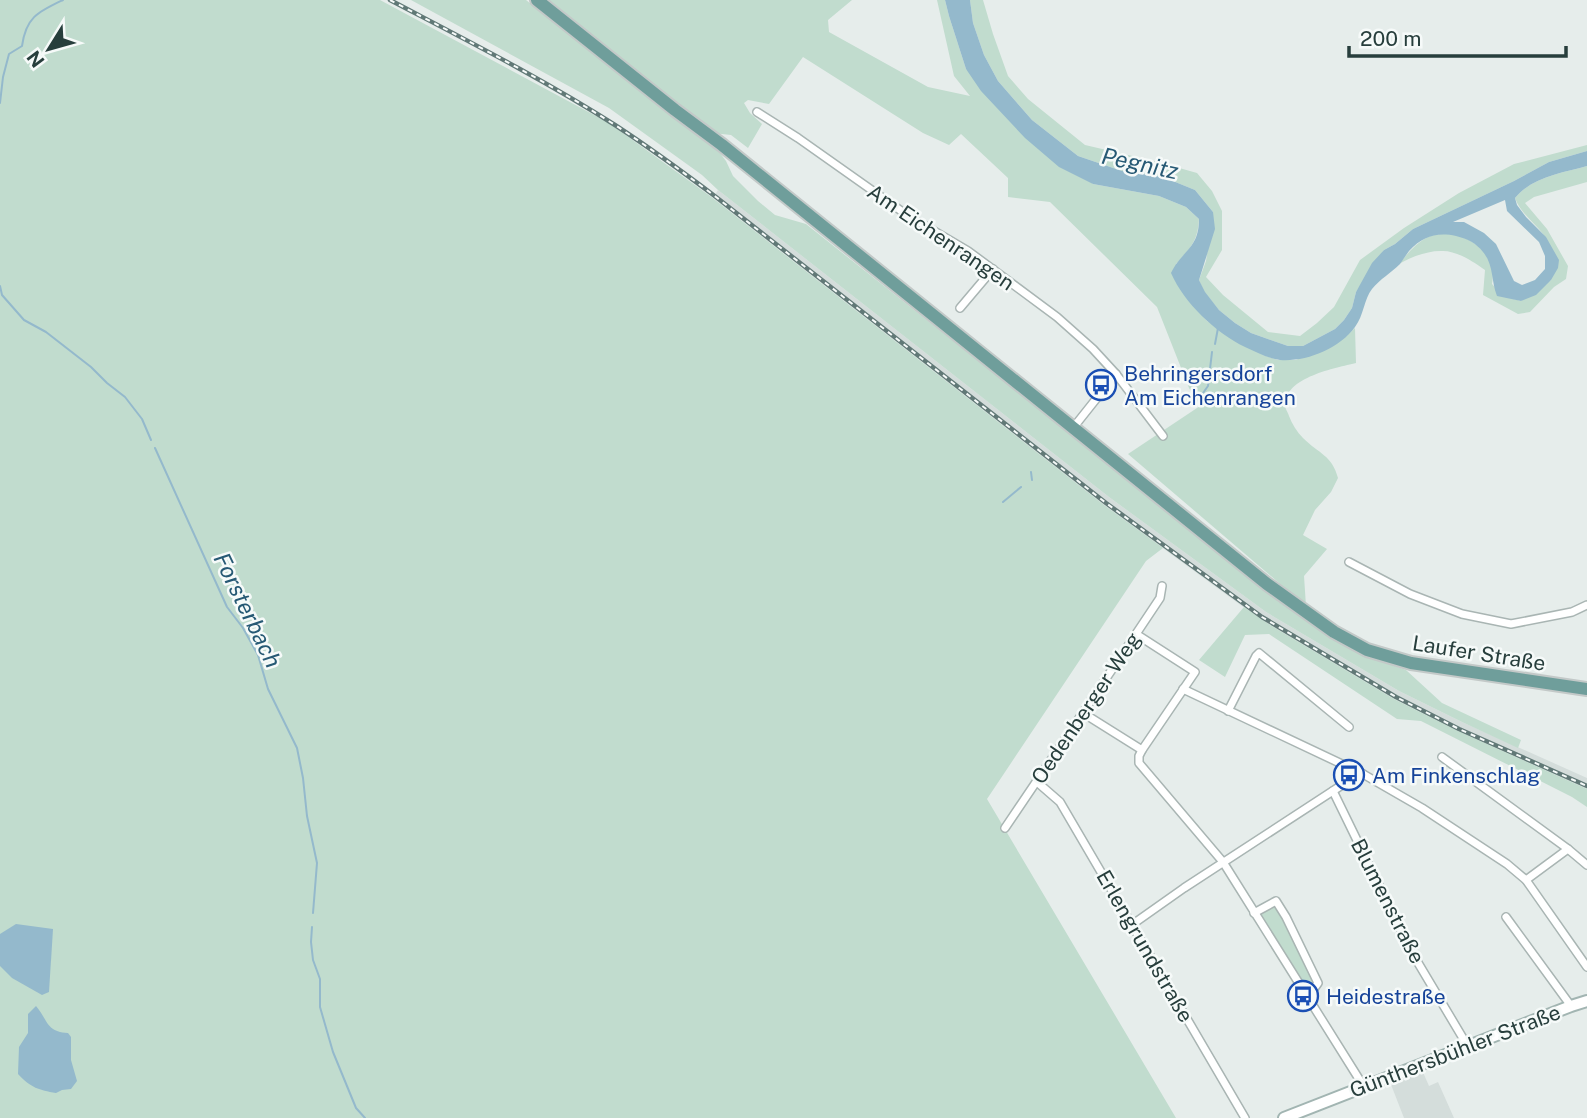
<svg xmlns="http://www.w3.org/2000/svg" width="1587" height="1118" viewBox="0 0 1587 1118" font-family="'Public Sans',sans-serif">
	<rect width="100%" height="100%" fill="#e6edeb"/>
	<g fill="#d4dddb">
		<path d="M 718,190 L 1109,497 L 1266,612 L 1399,691 L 1462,722 L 1587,778 L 1587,789 L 1458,731 L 1394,699 L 1261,620 L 1104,505 L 713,198 Z"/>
		<path d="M 1422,1070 L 1429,1086 L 1438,1082 L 1454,1118 L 1404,1118 L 1390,1082 Z"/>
	</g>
	<g fill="#c1dcce">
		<path d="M 0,0 L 380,0 L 609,123 L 710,196 L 1104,505 L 1163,548 L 1146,561 L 987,799 L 1176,1118 L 0,1118 Z"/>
		<path d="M 411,0 L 526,0 L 663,110 L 717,149 L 726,161 L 733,176 L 758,201 L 775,215 L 806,224 L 1294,612 L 1329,636 L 1372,658 L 1406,670 L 1442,703 L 1521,740 L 1518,748 L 1462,722 L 1399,691 L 1266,612 L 1109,497 L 718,190 L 702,175 L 609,108 Z"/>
		<path d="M 549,0 L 852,0 L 828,20 L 829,32 L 928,87 L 970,96 L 954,76 L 937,0 L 945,0 L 949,16 L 966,69 L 1093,184 L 1159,196 L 1186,207 L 1199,219 C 1198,241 1190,249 1176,264 L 1201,314 L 1207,321 L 1263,355 L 1278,360 L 1296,360 L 1345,337 L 1355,328 L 1356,363 C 1336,368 1285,377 1285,405 C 1285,409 1288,412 1289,416 C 1292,424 1297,432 1303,438 C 1319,454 1332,455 1338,478 L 1331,492 L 1315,510 L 1303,535 L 1327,549 L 1304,576 L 1306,606 L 1128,454 L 1200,406 L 1189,388 L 1157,307 L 1050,202 L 1008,197 L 1008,178 L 961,134 L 949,145 L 923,133 L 803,57 L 769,104 L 748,100 L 744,103 L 750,113 L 762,124 L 748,148 L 731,135 L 713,133 Z"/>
		<path d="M 970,0 L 983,0 L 993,34 L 1008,76 L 1028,99 L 1085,145 L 1158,162 L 1197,173 L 1212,191 L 1222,211 L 1222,250 L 1206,277 L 1223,295 L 1268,332 L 1300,336 L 1317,323 L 1334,307 L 1360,260 L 1404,228 L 1459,193 L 1514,164 L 1587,145 L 1587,151 L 1549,162 L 1514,181 L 1413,229 L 1395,244 L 1384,250 L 1356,292 L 1352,308 L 1344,320 L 1335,329 L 1303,346 L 1288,346 L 1251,333 L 1235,323 L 1219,310 L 1204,292 L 1199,280 L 1206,261 L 1213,212 L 1195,190 L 1163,177 L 1122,171 L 1078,156 L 1032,120 L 998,81 L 984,55 L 973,23 Z"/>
		<path d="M 1587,166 L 1587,182 L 1534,197 L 1525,203 L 1547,229 L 1568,266 L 1566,279 L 1554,287 L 1530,312 L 1518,314 L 1483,295 L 1485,270 C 1474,262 1457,251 1443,251 C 1429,250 1411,257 1399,264 C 1407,254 1416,243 1428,237 C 1452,227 1485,242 1492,267 C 1493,273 1493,279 1492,284 L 1503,296 L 1521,301 L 1551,280 C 1549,268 1549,243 1543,234 C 1534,222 1521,214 1515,198 C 1532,177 1562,173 1587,166 Z"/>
		<path d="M 1244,607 L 1270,625 L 1394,699 L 1458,731 L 1587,789 L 1587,807 L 1572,797 L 1421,721 L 1397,719 L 1269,634 L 1245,635 L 1225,677 L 1199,660 Z"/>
		<path d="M 1275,905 L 1315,980 L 1313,987 L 1305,987 L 1259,913 Z"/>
	</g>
	<g fill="#94b9cc" fill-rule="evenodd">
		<path d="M 945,0 L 970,0 L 973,23 L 984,55 L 998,81 L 1032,120 L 1078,156 L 1122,171 L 1163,177 L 1195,190 L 1213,212 L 1215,229 L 1199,280 L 1205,292 L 1219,310 L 1235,323 L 1251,333 L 1288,346 L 1303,346 L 1335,329 L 1344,320 L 1352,308 L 1356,292 L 1372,263 L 1384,250 L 1395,244 L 1413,229 L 1514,181 L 1549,162 L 1587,151 L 1587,166 C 1562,173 1532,177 1515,198 L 1517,205 L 1526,217 L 1546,237 L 1559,260 L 1558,268 L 1551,280 L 1536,295 L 1521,301 L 1497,296 C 1491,281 1494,265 1483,252 C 1476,243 1468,239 1456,236 C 1437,232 1423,236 1409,251 C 1406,255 1403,260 1400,264 C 1391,273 1380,279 1372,289 C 1364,299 1364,315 1355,327 C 1339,349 1306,362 1280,360 C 1267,358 1256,352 1245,347 C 1216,333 1184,303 1171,273 C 1182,250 1199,249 1199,219 L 1186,207 L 1159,196 L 1093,184 L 1059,167 L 1025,138 L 981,91 L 966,69 L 949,16 ZM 1505,200 L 1507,211 L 1539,242 L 1545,256 L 1545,269 L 1535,280 L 1522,285 L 1514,281 L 1496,244 L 1484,233 L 1464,222 L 1453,222 Z"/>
		<path d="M 16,924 L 53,929 L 49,992 L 42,995 L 12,978 L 0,966 L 0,934 Z"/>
		<path d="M 36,1006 C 48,1020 46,1032 68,1033 L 71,1037 L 71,1060 L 77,1081 L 71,1089 L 62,1090 L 56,1093 C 39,1090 31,1088 18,1074 L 19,1047 L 28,1033 L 28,1014 Z"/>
	</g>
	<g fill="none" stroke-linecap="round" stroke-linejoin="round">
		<g stroke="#94b9cc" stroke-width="2">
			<path d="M 0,103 L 3,77 L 9,54 L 22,46 C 26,17 38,12 63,0"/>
			<path d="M 0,286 L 2,295 L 24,320 L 46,332 L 91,367 L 107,383 L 125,397 L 142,419 L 151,440"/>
			<path d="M 1215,344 L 1218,328"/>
			<path d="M 1198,400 L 1208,386 L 1212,352"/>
			<path d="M 155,448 L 227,607 L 243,628 L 258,655 L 268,689 L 297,748 L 303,778 L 307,816 L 317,863 L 313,913"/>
			<path d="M 1031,472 L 1032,480"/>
			<path d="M 1003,502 L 1021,487"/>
			<path d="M 312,927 L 311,942 L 313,960 L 320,979 L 320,1007 L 333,1052 L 356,1108 L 365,1118"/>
		</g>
		<g stroke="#a9b5b3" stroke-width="10">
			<g id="street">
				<path d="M 757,112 L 798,138 L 907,215 L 968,251 L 1057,317 L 1093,349 L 1116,374 L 1163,436"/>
				<path d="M 960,308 L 993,269"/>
				<path d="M 1073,428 L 1116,374"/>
				<path d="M 1349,562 L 1410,594 L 1462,614 L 1511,624 L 1572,612 L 1587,605"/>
				<path d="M 1136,634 L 1195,672 L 1142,750 L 1139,756 L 1139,763 L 1223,862 L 1364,1087"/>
				<path d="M 1183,689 L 1363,774 L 1422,808 L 1507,864 L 1526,880 L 1587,967"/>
				<path d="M 1228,711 L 1256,656 L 1259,653 L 1349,727"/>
				<path d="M 1083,713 L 1142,750"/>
				<path d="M 1442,757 L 1568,849"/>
				<path d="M 1037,782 L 1060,802 L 1245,1118"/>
				<path d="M 1333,791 L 1411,951 L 1467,1045"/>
				<path d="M 1005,828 L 1136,634 L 1160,598 L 1162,586"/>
				<path d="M 1526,880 L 1568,849 L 1587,865"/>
				<path d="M 1254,913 L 1276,901 L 1286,917 L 1318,983 L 1313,990 L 1306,993"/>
				<path d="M 1506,917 L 1571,1006"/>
				<path d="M 1133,924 L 1184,888 L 1342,785 L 1363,774"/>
			</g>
		</g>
		<g stroke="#a2b5b2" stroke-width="14">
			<path id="secondary" d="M 1284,1118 L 1571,1006 L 1587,1001"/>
		</g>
		<g stroke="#c3c9c8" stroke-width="16">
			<path id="primary" d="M 537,0 L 675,110 L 722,145 L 1267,584 L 1334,632 L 1367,650 L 1411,663 L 1587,689"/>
		</g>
		<use href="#street" stroke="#fff" stroke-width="7"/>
		<use href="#secondary" stroke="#fff" stroke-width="10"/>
		<use href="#primary" stroke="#6f9e9b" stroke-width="12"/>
		<g stroke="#617977" stroke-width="4.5">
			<path id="rail" d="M 390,0 C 466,40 543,79 615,125 C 650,148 683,172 716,197 L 1106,503 L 1262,617 L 1396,697 L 1459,729 L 1587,786"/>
		</g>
		<use href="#rail" stroke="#f6faf9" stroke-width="2" stroke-dasharray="5" stroke-linecap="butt"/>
	</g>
	<defs>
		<g id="bus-ring" transform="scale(1.575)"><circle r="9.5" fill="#f6faf9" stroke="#1a4fb4" stroke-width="1.5"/><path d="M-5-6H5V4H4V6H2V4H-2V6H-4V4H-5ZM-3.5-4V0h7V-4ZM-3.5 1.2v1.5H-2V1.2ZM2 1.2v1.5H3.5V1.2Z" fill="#1a4fb4"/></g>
	</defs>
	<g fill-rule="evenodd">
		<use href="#bus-ring" x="1101" y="385"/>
		<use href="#bus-ring" x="1349" y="775"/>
		<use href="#bus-ring" x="1303" y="996"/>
	</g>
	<g text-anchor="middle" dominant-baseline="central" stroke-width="5" stroke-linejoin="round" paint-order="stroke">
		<g font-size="21" fill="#273e3c" stroke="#f6faf9">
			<text transform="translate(941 237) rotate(34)">Am Eichenrangen</text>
			<text transform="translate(1479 653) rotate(9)">Laufer Straße</text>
			<text transform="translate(1086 708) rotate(-56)">Oedenberger Weg</text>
			<text transform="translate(1388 901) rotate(63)">Blumenstraße</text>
			<text transform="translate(1145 946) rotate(60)">Erlengrundstraße</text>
			<text transform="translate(1455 1051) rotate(-21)">Günthersbühler Straße</text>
		</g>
		<g font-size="21" fill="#164399" stroke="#f6faf9" text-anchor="start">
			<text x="1124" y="373">Behringersdorf<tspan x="1124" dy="24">Am Eichenrangen</tspan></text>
			<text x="1372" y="775">Am Finkenschlag</text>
			<text x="1326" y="996">Heidestraße</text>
		</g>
		<g font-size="23" font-style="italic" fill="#265974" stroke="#f6faf9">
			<text transform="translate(1140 163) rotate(12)">Pegnitz</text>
			<text transform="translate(248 610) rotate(64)">Forsterbach</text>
		</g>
	</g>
	<g transform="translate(49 49) rotate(233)" stroke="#f6faf9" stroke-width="5" paint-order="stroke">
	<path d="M0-5L12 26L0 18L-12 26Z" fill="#273e3c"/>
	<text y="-10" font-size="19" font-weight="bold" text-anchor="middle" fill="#273e3c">N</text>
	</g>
	<path d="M1349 46v10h217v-10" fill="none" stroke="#273e3c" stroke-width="3.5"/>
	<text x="1360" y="46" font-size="21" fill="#273e3c" stroke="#f6faf9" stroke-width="5" paint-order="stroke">200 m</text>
</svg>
